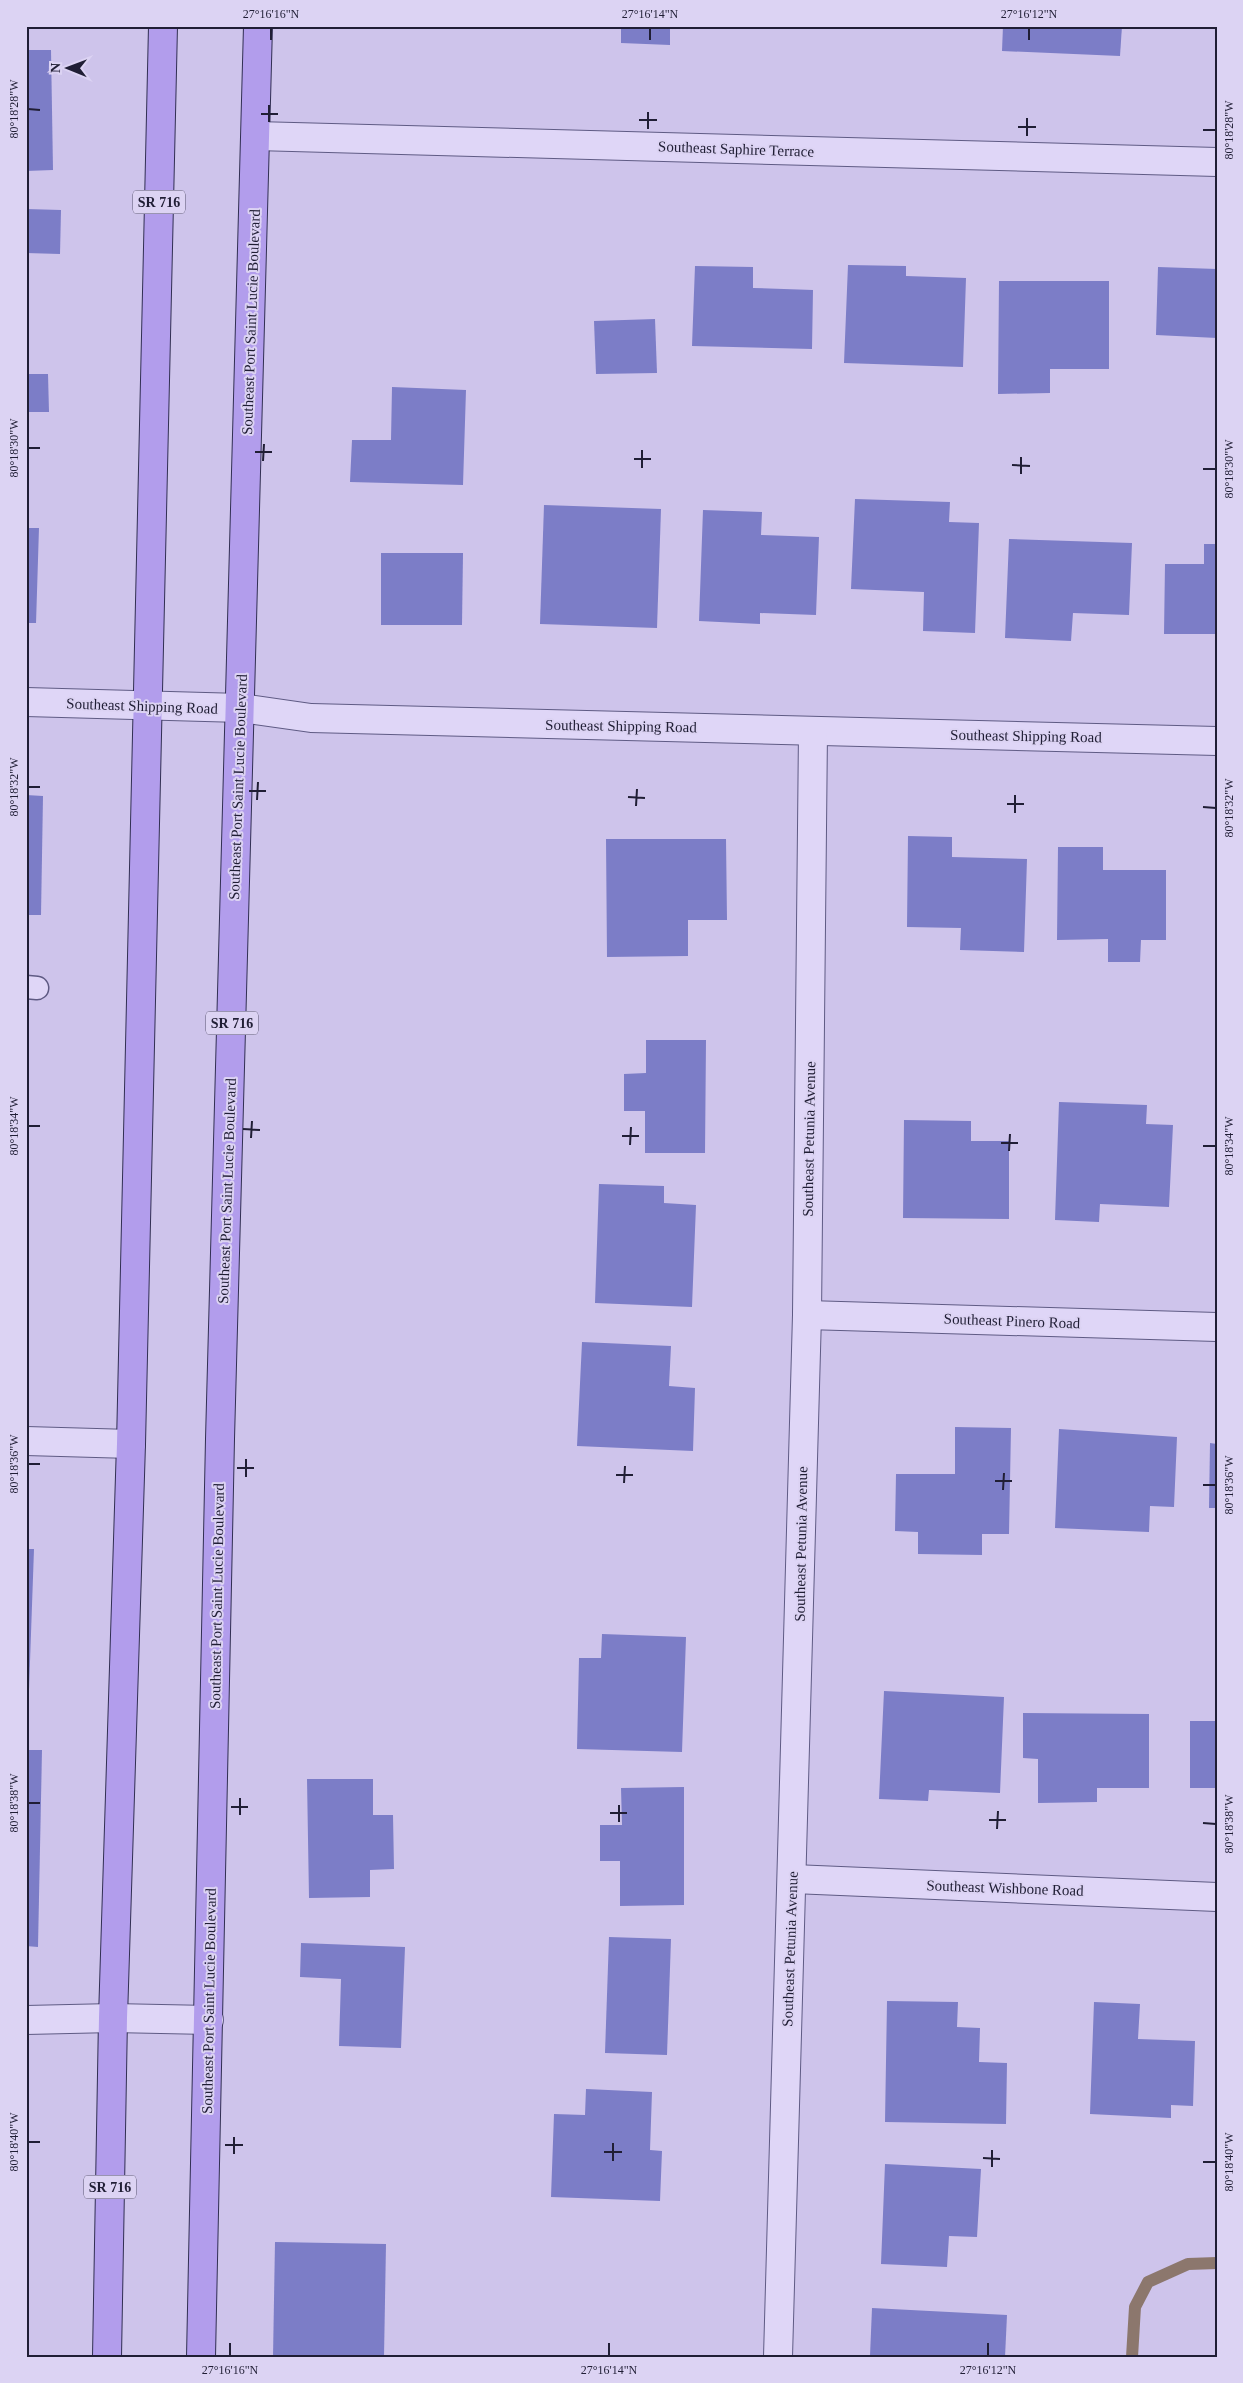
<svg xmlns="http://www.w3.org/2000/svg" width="1243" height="2383" viewBox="0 0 1243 2383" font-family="'Times New Roman',serif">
	<rect width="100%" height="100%" fill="#cec4eb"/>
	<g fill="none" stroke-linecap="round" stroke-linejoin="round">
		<path stroke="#8c776d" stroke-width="12" d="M 1132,2357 L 1135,2307 L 1148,2282 L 1188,2264 L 1217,2263"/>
	</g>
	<g fill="#7c7dc7">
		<path d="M 621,26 L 670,26 L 670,45 L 621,43 Z"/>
		<path d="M 1003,26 L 1122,26 L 1120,56 L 1002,51 Z"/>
		<path d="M 1171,26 L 1217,26 L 1217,29 L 1171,28 Z"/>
		<path d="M 26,50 L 51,50 L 53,170 L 26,171 Z"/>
		<path d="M 26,209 L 61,210 L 60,254 L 26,253 Z"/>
		<path d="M 848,265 L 906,266 L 906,276 L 966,278 L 963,367 L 844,363 Z"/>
		<path d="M 695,266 L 753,267 L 753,288 L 813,290 L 812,349 L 692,346 Z"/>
		<path d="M 1158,267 L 1217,269 L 1217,338 L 1156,335 Z"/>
		<path d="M 999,281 L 1109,281 L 1109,369 L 1050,369 L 1050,393 L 998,394 Z"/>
		<path d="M 655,319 L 657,373 L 596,374 L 594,321 Z"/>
		<path d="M 26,374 L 48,374 L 49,412 L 26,412 Z"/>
		<path d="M 392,387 L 466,390 L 463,485 L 350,482 L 352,440 L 391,440 Z"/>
		<path d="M 855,499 L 950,502 L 949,522 L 979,523 L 975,633 L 923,631 L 924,592 L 851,589 Z"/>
		<path d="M 544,505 L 661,509 L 657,628 L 540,624 Z"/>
		<path d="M 703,510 L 762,512 L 761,535 L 819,537 L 816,615 L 760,613 L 760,624 L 699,621 Z"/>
		<path d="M 26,528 L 39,528 L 36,623 L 26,623 Z"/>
		<path d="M 1009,539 L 1132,543 L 1129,615 L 1073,613 L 1071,641 L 1005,638 Z"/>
		<path d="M 1204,544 L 1217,544 L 1217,634 L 1164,634 L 1165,564 L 1204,564 Z"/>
		<path d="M 381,553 L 463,553 L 462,625 L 381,625 Z"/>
		<path d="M 26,795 L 43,796 L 41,915 L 26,915 Z"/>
		<path d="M 908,836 L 952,837 L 952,857 L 1027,859 L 1024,952 L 960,950 L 961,928 L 907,927 Z"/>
		<path d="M 606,839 L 726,839 L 727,920 L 688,920 L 688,956 L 607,957 Z"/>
		<path d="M 1058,847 L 1103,847 L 1103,870 L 1166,870 L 1166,940 L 1141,940 L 1140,962 L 1108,962 L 1108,939 L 1057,940 Z"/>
		<path d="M 646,1040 L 706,1040 L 705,1153 L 645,1153 L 645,1111 L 624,1111 L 624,1074 L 646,1073 Z"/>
		<path d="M 1059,1102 L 1147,1105 L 1146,1124 L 1173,1125 L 1169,1207 L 1100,1204 L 1099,1222 L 1055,1220 Z"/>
		<path d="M 904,1120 L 971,1121 L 971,1141 L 1009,1141 L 1009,1219 L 903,1218 Z"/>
		<path d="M 599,1184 L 664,1186 L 664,1203 L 696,1205 L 692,1307 L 595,1303 Z"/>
		<path d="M 582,1342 L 671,1346 L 669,1386 L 695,1388 L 693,1451 L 577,1446 Z"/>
		<path d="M 955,1427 L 1011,1428 L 1009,1534 L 982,1534 L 982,1555 L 918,1554 L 918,1532 L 895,1531 L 896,1474 L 955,1474 Z"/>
		<path d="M 1059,1429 L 1177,1437 L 1174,1507 L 1150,1506 L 1149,1532 L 1055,1528 Z"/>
		<path d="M 1210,1443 L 1217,1444 L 1217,1508 L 1209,1508 Z"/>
		<path d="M 26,1549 L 34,1549 L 28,1718 L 26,1718 Z"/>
		<path d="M 602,1634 L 686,1637 L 682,1752 L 577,1749 L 579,1658 L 601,1658 Z"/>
		<path d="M 884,1691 L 1004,1697 L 1000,1793 L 929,1790 L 928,1801 L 879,1799 Z"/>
		<path d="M 1023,1713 L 1149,1714 L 1149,1788 L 1097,1788 L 1097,1802 L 1038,1803 L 1038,1759 L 1023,1758 Z"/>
		<rect x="1190" y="1721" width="27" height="67"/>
		<path d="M 26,1750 L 42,1750 L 38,1947 L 26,1946 Z"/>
		<path d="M 307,1779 L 373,1779 L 373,1815 L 393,1815 L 394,1869 L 370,1870 L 370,1897 L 309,1898 Z"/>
		<path d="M 684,1787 L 684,1905 L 620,1906 L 620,1861 L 600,1861 L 600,1825 L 622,1825 L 621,1788 Z"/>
		<path d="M 609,1937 L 671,1939 L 667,2055 L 605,2053 Z"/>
		<path d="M 301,1943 L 405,1947 L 401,2048 L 339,2046 L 341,1979 L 300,1977 Z"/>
		<path d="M 887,2001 L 958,2002 L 957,2027 L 980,2028 L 979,2062 L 1007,2063 L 1006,2124 L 885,2122 Z"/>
		<path d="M 1094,2002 L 1140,2004 L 1138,2039 L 1195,2041 L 1193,2106 L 1171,2105 L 1171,2118 L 1090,2114 Z"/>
		<path d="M 586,2089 L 652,2092 L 650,2150 L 662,2151 L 660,2201 L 551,2197 L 554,2114 L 585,2115 Z"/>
		<path d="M 885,2164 L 981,2169 L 977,2237 L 949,2236 L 947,2267 L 881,2264 Z"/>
		<path d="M 275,2242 L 386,2244 L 384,2357 L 273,2357 Z"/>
		<path d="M 872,2308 L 1007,2315 L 1005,2357 L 870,2356 Z"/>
	</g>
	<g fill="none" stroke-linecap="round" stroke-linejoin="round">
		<g stroke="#5f5b84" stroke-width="25">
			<path id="service" d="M 26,987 L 37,988"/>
		</g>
		<g stroke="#5f5b84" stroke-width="30">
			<g id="minor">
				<path d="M 256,136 L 1217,162"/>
				<path d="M 26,702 L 241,708 L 311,718 L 1217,741"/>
				<path d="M 807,1315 L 1217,1327"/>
				<path d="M 26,1441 L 131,1444"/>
				<path d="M 793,1879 L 1217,1897"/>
				<path d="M 26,2020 L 113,2018 L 209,2020"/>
				<path d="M 778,2357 L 807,1315 L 813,731"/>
			</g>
		</g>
		<g stroke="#312f52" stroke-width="30">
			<g id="primary">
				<path d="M 107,2357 L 113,2018 L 131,1444 L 163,26"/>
				<path d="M 201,2357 L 220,1439 L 258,26"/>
			</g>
		</g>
		<use href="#service" stroke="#dfd6f7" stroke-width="22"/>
		<use href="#minor" stroke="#dfd6f7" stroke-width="28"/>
		<use href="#primary" stroke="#b29dec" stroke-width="28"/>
	</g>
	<path fill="none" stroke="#201e35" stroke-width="2" d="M 271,40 L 271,28M 650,40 L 650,28M 1029,40 L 1029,28M 28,109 L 40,110M 261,114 L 278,114M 639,120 L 657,120M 269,122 L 269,105M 1018,127 L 1036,127M 648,129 L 648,112M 1203,130 L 1216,130M 1027,136 L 1027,118M 28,448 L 40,448M 255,452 L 272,452M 634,459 L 651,459M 263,461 L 264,444M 1012,465 L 1030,466M 642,468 L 642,450M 1203,469 L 1216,469M 1021,474 L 1021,457M 28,787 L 40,787M 249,791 L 266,791M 628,797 L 645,798M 257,800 L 258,782M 1007,804 L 1024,804M 636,806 L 637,789M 1203,807 L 1216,808M 1015,813 L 1015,795M 28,1126 L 40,1126M 243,1129 L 260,1130M 622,1136 L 639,1136M 251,1138 L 252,1121M 1001,1143 L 1018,1143M 630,1145 L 631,1127M 1203,1146 L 1216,1146M 1009,1151 L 1010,1134M 28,1464 L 40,1464M 237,1468 L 254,1468M 616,1475 L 633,1475M 246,1477 L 246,1459M 995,1481 L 1012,1481M 624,1483 L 625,1466M 1203,1485 L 1216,1485M 1003,1490 L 1004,1473M 28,1803 L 40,1803M 231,1807 L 248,1807M 610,1813 L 627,1813M 240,1815 L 240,1798M 989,1820 L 1006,1820M 619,1822 L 619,1805M 1203,1823 L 1216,1824M 997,1829 L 998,1811M 28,2142 L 40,2142M 225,2145 L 243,2145M 604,2152 L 622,2152M 234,2154 L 234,2137M 983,2158 L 1000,2159M 613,2161 L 613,2143M 1203,2162 L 1216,2162M 992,2167 L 992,2150M 230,2356 L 230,2343M 609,2356 L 609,2343M 988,2356 L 988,2343"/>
	<g text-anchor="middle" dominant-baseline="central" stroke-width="4" stroke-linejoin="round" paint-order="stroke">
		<g fill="#dcd3f3" stroke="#58546e" stroke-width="1">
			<rect x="133" y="190.5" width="52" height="23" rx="4"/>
			<rect x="206" y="1011.5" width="52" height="23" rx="4"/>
			<rect x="84" y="2175.5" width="52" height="23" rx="4"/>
		</g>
		<g font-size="14" font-weight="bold" fill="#201e35">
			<text x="159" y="202">SR 716</text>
			<text x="232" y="1023">SR 716</text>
			<text x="110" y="2187">SR 716</text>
		</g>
		<g font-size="15" fill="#201e35" stroke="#dcd3f3">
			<text transform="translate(736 149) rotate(2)">Southeast Saphire Terrace</text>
			<text transform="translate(251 322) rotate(-88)">Southeast Port Saint Lucie Boulevard</text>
			<text transform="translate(142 706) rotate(2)">Southeast Shipping Road</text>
			<text transform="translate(621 726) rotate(1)">Southeast Shipping Road</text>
			<text transform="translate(1026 736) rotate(1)">Southeast Shipping Road</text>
			<text transform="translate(238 787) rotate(-88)">Southeast Port Saint Lucie Boulevard</text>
			<text transform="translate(809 1139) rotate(-89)">Southeast Petunia Avenue</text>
			<text transform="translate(227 1191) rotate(-88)">Southeast Port Saint Lucie Boulevard</text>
			<text transform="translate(1012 1321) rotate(2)">Southeast Pinero Road</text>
			<text transform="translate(801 1544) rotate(-89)">Southeast Petunia Avenue</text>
			<text transform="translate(217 1596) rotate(-89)">Southeast Port Saint Lucie Boulevard</text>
			<text transform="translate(1005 1888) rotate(2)">Southeast Wishbone Road</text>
			<text transform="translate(790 1949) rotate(-88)">Southeast Petunia Avenue</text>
			<text transform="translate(209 2001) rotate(-89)">Southeast Port Saint Lucie Boulevard</text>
		</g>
	</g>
	<rect width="1243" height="2383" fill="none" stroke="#dcd3f3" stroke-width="55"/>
	<g transform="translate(68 68) rotate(271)" stroke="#dcd3f3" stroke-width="4" paint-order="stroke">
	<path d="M0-4L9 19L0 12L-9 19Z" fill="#201e35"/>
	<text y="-8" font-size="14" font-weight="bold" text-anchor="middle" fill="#201e35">N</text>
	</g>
	<rect x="28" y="28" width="1188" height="2328" fill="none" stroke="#201e35" stroke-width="2"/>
	<g font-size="12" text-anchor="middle" fill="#201e35">
		<text x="271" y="18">27°16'16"N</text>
		<text x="650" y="18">27°16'14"N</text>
		<text x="1029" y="18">27°16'12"N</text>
		<text transform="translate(14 109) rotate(-90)" y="4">80°18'28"W</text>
		<text transform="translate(1229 130) rotate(-90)" y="4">80°18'28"W</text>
		<text transform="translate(14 448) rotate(-90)" y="4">80°18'30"W</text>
		<text transform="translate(1229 469) rotate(-90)" y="4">80°18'30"W</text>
		<text transform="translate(14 787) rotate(-90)" y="4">80°18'32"W</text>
		<text transform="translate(1229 808) rotate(-90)" y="4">80°18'32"W</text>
		<text transform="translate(14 1126) rotate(-90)" y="4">80°18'34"W</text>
		<text transform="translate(1229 1146) rotate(-90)" y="4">80°18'34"W</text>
		<text transform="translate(14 1464) rotate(-90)" y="4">80°18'36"W</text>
		<text transform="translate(1229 1485) rotate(-90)" y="4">80°18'36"W</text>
		<text transform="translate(14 1803) rotate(-90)" y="4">80°18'38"W</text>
		<text transform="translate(1229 1824) rotate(-90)" y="4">80°18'38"W</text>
		<text transform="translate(14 2142) rotate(-90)" y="4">80°18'40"W</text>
		<text transform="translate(1229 2162) rotate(-90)" y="4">80°18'40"W</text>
		<text x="230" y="2374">27°16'16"N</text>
		<text x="609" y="2374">27°16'14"N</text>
		<text x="988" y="2374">27°16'12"N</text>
	</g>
</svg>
